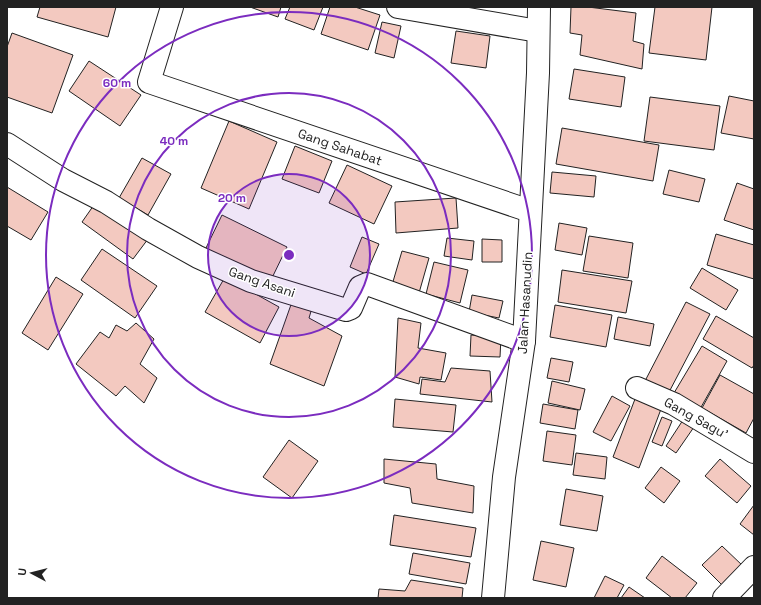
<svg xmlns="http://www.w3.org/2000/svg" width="761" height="605" viewBox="0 0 761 605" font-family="'Space Grotesk',sans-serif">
	<rect width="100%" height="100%" fill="#fff"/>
	<g fill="#f3c9c0" stroke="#222">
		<path d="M 40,7 L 116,7 L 108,37 L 37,17 Z"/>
		<path d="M 250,7 L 281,7 L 278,17 Z"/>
		<path d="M 290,7 L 323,7 L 314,30 L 285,19 Z"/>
		<path d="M 330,7 L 355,7 L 380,15 L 368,50 L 321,34 Z"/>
		<path d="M 571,7 L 588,7 L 636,13 L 633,41 L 644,44 L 642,69 L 580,55 L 582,35 L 570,33 Z"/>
		<path d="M 655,7 L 712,7 L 706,60 L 649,53 Z"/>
		<path d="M 382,22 L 401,26 L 394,58 L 375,53 Z"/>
		<path d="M 456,31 L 490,36 L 486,68 L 451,63 Z"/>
		<path d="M 12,33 L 73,55 L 52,113 L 7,97 L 7,47 Z"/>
		<path d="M 89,61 L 141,95 L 120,126 L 69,91 Z"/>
		<path d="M 574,69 L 625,77 L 621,107 L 569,99 Z"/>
		<path d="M 729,96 L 754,101 L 754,139 L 721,133 Z"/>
		<path d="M 650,97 L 720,106 L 714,150 L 644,141 Z"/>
		<path d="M 229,121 L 277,142 L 249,209 L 201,188 Z"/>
		<path d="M 562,128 L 659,145 L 653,181 L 556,164 Z"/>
		<path d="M 295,146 L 332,161 L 319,193 L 282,179 Z"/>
		<path d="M 142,158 L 171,174 L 148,215 L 119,198 Z"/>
		<path d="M 347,165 L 392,186 L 374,224 L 329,203 Z"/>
		<path d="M 669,170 L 705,179 L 699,202 L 663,194 Z"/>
		<path d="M 552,172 L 596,176 L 594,197 L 550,193 Z"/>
		<path d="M 737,183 L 754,189 L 754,230 L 724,220 Z"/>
		<path d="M 7,187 L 48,212 L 31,240 L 7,226 Z"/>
		<path d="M 456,198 L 458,228 L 396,233 L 395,202 Z"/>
		<path d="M 96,202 L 148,239 L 133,259 L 82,222 Z"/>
		<path d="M 222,215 L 287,247 L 270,282 L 205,250 Z"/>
		<path d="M 559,223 L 587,228 L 582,255 L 555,250 Z"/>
		<path d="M 716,234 L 754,245 L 754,279 L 707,265 Z"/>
		<path d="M 589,236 L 633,243 L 628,278 L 583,271 Z"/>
		<path d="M 362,237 L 379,244 L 366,274 L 350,267 Z"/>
		<path d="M 447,238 L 474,241 L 472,260 L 444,256 Z"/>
		<path d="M 482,239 L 502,240 L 502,262 L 482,262 Z"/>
		<path d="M 102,249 L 157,286 L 135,318 L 81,280 Z"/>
		<path d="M 402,251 L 429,258 L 419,293 L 392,285 Z"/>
		<path d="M 434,262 L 468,270 L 460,303 L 426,294 Z"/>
		<path d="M 702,268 L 738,290 L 726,310 L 690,288 Z"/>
		<path d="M 562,270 L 632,281 L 626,313 L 558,302 Z"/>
		<path d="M 56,277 L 83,294 L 48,350 L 22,333 Z"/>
		<path d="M 225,277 L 279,307 L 260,343 L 205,312 Z"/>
		<path d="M 472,295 L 503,301 L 499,318 L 469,312 Z"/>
		<path d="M 293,299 L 312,308 L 309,318 L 342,336 L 324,386 L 270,364 Z"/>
		<path d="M 686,302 L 710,314 L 668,394 L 645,381 Z"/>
		<path d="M 555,305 L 612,315 L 606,347 L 550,337 Z"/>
		<path d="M 716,316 L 754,338 L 754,365 L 752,368 L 703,339 Z"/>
		<path d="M 618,317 L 654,324 L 650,346 L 614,339 Z"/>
		<path d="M 398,318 L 421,323 L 418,348 L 446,353 L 441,380 L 420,377 L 419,384 L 395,377 Z"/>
		<path d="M 136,323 L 154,339 L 140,364 L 157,378 L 144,403 L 125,386 L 116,396 L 76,364 L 100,332 L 109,338 L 116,325 L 127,331 Z"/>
		<path d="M 471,335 L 501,337 L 500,357 L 470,356 Z"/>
		<path d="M 702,346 L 727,361 L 700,409 L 674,393 Z"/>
		<path d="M 551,358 L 573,362 L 569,382 L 547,378 Z"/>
		<path d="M 451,368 L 490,371 L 492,402 L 420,394 L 422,379 L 445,382 Z"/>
		<path d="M 720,375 L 754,394 L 754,418 L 746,433 L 702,408 Z"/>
		<path d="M 552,381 L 585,389 L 580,410 L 548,403 Z"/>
		<path d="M 612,396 L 630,406 L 611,441 L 593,432 Z"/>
		<path d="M 395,399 L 456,405 L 453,432 L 393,427 Z"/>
		<path d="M 635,399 L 661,409 L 639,468 L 613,457 Z"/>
		<path d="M 543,404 L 578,410 L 575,429 L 540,423 Z"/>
		<path d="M 662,417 L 672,421 L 662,446 L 652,442 Z"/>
		<path d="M 683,420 L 694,427 L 676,453 L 666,446 Z"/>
		<path d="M 547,431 L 576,435 L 572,465 L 543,461 Z"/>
		<path d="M 289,440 L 318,461 L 292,498 L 263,477 Z"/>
		<path d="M 576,453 L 607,457 L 605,479 L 573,475 Z"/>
		<path d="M 384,459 L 436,464 L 437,479 L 474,486 L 473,513 L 412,503 L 410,488 L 384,483 Z"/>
		<path d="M 720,459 L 751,486 L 737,503 L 705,476 Z"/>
		<path d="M 661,467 L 680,481 L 664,503 L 645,488 Z"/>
		<path d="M 566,489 L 603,496 L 597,531 L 560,525 Z"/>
		<path d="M 754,505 L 754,535 L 740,524 Z"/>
		<path d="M 394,515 L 476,528 L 471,557 L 390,545 Z"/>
		<path d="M 541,541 L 574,548 L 566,587 L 533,580 Z"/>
		<path d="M 722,546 L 743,566 L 723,586 L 702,565 Z"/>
		<path d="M 413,553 L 470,563 L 466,584 L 409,574 Z"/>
		<path d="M 662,556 L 697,583 L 685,598 L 672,598 L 646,578 Z"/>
		<path d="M 605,576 L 624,585 L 617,598 L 594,598 Z"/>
		<path d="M 411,580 L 463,588 L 462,598 L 378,598 L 379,589 L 405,591 Z"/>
		<path d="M 629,587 L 645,598 L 621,598 Z"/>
	</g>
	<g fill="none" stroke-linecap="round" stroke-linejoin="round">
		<g stroke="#222" stroke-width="24">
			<g id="street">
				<path d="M 172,7 L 149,82 L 530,211"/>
				<path d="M 398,7 L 538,31"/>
				<path d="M 7,144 L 63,180 L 106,202 L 148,229 L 198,257 L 251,281 L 346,310 L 351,308 L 360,287 L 367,284 L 524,341"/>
				<path d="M 637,388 L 674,404 L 754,452"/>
				<path d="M 493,598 L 504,477 L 524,341 L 538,73 L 539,7"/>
				<path d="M 724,598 L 754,567"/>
			</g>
		</g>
		<use href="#street" stroke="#fff" stroke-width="22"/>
	</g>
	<circle cx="289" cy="255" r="81" fill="#7b2cbf" fill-opacity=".12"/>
	<g fill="none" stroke="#7b2cbf" stroke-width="2">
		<circle cx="289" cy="255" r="81"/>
		<circle cx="289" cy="255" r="162"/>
		<circle cx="289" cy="255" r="243"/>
	</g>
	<g text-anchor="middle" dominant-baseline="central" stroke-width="3" stroke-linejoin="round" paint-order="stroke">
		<g font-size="13" fill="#222" stroke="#fff">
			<text transform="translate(340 147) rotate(19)">Gang Sahabat</text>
			<text transform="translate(262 282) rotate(19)">Gang Asani</text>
			<text transform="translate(525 303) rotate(-87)">Jalan Hasanudin</text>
			<text transform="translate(696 418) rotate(29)">Gang Sagu'</text>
		</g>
	</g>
	<circle cx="289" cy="255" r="6" fill="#7b2cbf" stroke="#fff" stroke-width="2"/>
	<g font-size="12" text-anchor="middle" font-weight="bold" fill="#7b2cbf" stroke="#fff" stroke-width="3" stroke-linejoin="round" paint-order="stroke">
		<text x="117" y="87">60 m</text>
		<text x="174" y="145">40 m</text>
		<text x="232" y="202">20 m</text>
	</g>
	<rect width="761" height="605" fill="none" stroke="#222222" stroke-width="16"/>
	<g transform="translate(32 573) rotate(277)" stroke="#ffffff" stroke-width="3" paint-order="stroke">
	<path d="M0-3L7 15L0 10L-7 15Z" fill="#222222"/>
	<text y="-6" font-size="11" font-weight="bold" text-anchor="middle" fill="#222222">U</text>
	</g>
</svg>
